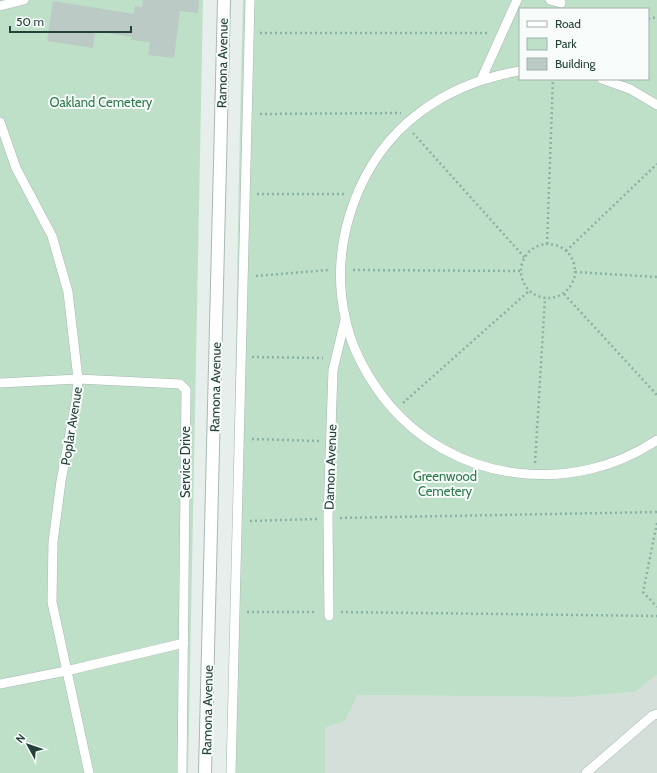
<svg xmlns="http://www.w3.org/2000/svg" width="657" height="773" viewBox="0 0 657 773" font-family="Cabin,sans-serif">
	<rect width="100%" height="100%" fill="#e6efeb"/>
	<path fill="#d4dfda" d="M 657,675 L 657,773 L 325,773 L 325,728 L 345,721 L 358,695 L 573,697 L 635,692 Z"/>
	<g fill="#bfe0c8" fill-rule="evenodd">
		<path d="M 0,0 L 203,0 L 188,773 L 0,773 Z"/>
		<path d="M 243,0 L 657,0 L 657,675 L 635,692 L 573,697 L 358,695 L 345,721 L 325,728 L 325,773 L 226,773 C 235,515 236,258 243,0 ZM 520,9 L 648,9 L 648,79 L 520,79 Z"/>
	</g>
	<path fill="#bbcac4" d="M 143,0 L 199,0 L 198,13 L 180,11 L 174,58 L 148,55 L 150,42 L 131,40 L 132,37 L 95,31 L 93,48 L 47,41 L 53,1 L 134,14 L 135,6 L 142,7 Z"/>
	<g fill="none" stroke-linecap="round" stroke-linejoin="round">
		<g stroke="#a8b8b2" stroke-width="10">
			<g id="service">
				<path d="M 550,0 L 561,3"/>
				<path d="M 0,6 L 24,0"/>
				<path d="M 520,71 C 483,77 449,90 419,113 C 358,159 329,243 345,317 C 351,347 365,373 383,397 C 415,439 464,467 517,473 C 566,479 615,468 657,440"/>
				<path d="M 602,79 L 630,89 L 657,105"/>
				<path d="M 481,80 L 517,0"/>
				<path d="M 0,122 L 16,168 L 52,236 L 68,292 L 78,379 L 76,401 L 61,481 L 53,542 L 52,602 L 89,773"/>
				<path d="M 0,383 L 78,379 L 180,384 L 186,390 L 182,773"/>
				<path d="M 329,616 L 328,518 L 333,370 L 345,320"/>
				<path d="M 0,684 L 66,671 L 184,643"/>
				<path d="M 231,773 L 250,0"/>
				<path d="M 586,773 L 652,716 L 657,714"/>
			</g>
		</g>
		<g stroke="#a8b8b2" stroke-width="14">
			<path id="minor" d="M 205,773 L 224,0"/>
		</g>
		<g stroke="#86b3a5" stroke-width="2.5" stroke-dasharray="2 3" stroke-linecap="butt">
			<path d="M 648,19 L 657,17"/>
			<path d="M 260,33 L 489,33"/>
			<path d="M 260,114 L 401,113"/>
			<path d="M 413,133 L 525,258"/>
			<path d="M 257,194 L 344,194"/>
			<path d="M 547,244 L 553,79"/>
			<circle cx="548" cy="271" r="27"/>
			<path d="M 566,251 L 657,164"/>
			<path d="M 353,270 L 521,271"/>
			<path d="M 575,272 L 657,277"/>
			<path d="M 256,276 L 328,270"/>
			<path d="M 564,294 L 657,395"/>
			<path d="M 252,357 L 323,358"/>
			<path d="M 403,403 L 529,291"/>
			<path d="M 252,439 L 319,441"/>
			<path d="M 535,463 L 545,298"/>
			<path d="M 340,518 L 657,512"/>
			<path d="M 250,521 L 317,519"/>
			<path d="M 657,523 L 643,592 L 657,607"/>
			<path d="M 247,612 L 316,612"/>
			<path d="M 341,612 L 657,616"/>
		</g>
		<use href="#service" stroke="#fff" stroke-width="9"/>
		<use href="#minor" stroke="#fff" stroke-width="12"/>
	</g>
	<g text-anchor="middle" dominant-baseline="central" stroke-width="4" stroke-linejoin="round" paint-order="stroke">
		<g font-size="13" fill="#24423a" stroke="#f7fbf9">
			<text transform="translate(222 63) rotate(-89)">Ramona Avenue</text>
			<text transform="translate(215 387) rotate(-89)">Ramona Avenue</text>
			<text transform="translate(71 426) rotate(-81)">Poplar Avenue</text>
			<text transform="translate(185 462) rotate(-90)">Service Drive</text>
			<text transform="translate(330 467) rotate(-88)">Damon Avenue</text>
			<text transform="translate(207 710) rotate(-89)">Ramona Avenue</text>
		</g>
		<g font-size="13" fill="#2d7a4b" stroke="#f7fbf9">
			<text x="101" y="102">Oakland Cemetery</text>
			<text x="445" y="476">Greenwood<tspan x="445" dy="15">Cemetery</tspan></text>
		</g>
	</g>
	<rect x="519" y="8" width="130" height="72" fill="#f7fbf9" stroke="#a3b1ad"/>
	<rect x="527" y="21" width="20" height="6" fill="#ffffff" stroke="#a3b1ad"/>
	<text x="555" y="28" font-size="12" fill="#24423a">Road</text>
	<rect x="527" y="38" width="20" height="12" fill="#bfe0c8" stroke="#a3b1ad"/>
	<text x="555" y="48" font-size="12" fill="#24423a">Park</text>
	<rect x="527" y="58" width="20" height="12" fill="#bbcac4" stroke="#a3b1ad"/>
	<text x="555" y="68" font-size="12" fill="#24423a">Building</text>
	<g transform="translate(28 745) rotate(310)" stroke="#f7fbf9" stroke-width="3" paint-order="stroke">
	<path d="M0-3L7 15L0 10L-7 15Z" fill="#24423a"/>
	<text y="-6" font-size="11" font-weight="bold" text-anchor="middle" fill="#24423a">N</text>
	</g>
	<path d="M10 26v6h121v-6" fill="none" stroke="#24423a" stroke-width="2"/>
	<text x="16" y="26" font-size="12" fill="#24423a" stroke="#f7fbf9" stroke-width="3" paint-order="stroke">50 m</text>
</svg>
